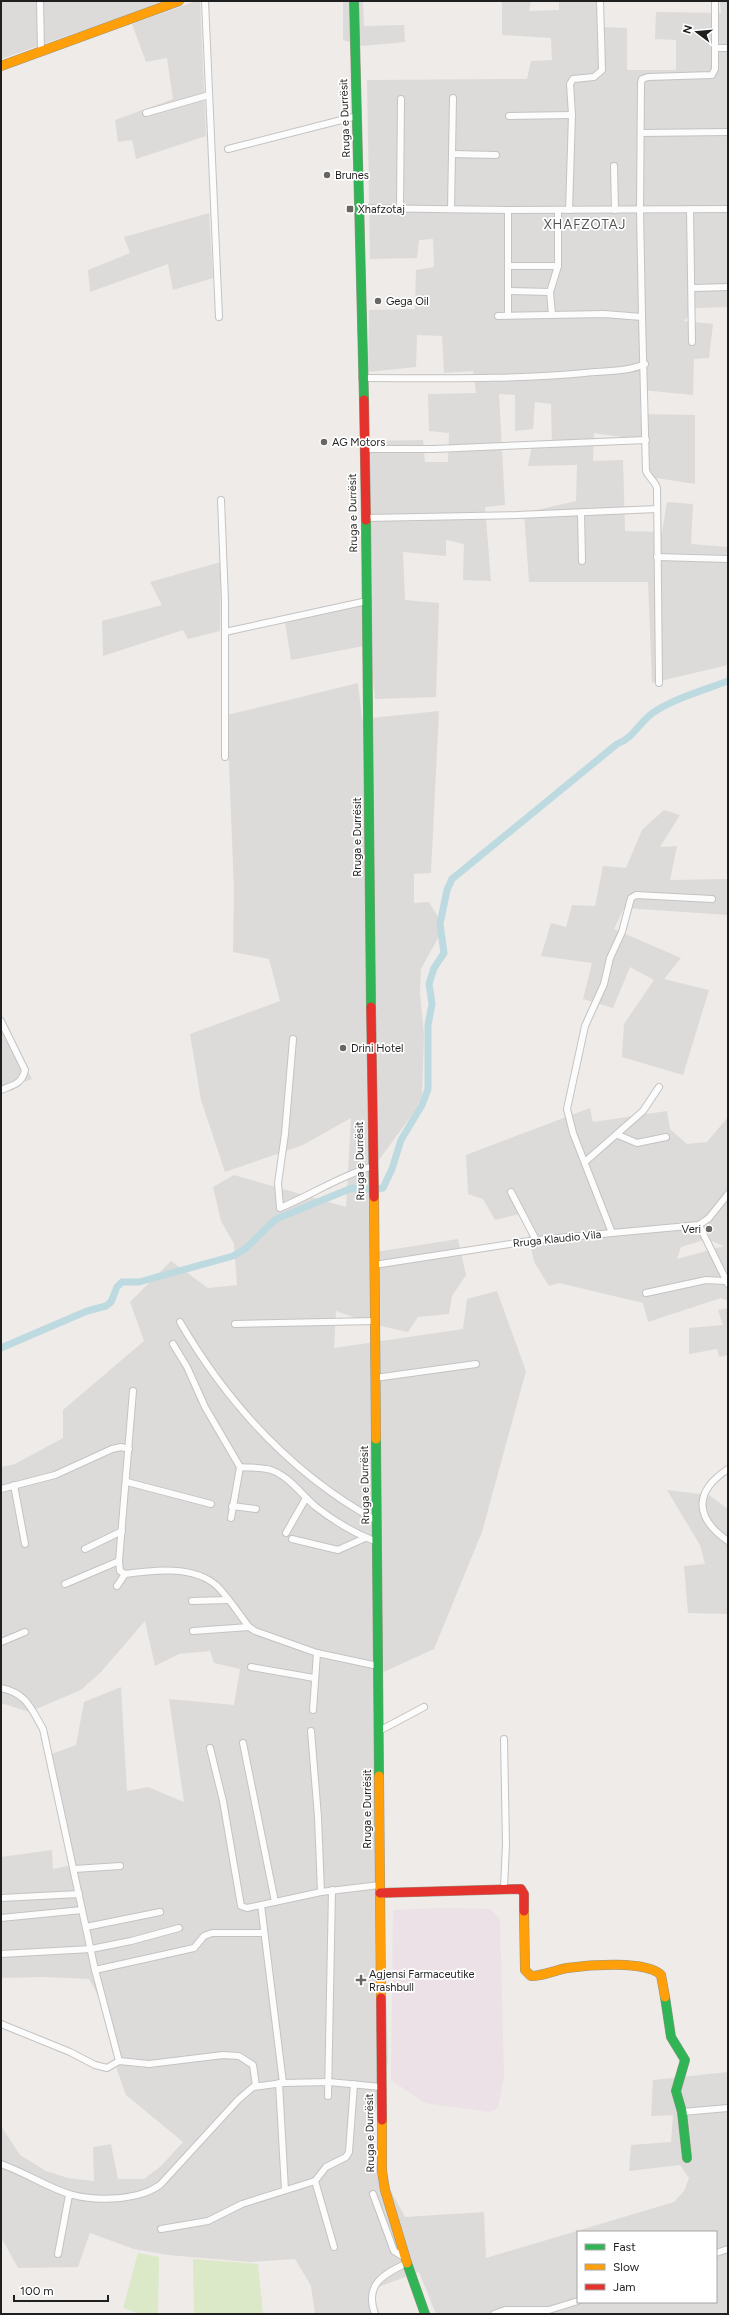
<svg xmlns="http://www.w3.org/2000/svg" width="729" height="2315" viewBox="0 0 729 2315" font-family="Figtree,sans-serif">
	<rect width="100%" height="100%" fill="#eeebe8"/>
	<g fill="#dddbd9" fill-rule="evenodd">
		<path d="M 1,1 L 167,1 L 1,59 Z"/>
		<path d="M 196,1 L 200,1 L 206,136 L 136,159 L 132,140 L 118,142 L 115,120 L 173,99 L 167,58 L 146,62 L 132,24 Z"/>
		<path d="M 343,1 L 363,1 L 364,26 L 404,25 L 405,42 L 362,46 L 343,40 Z"/>
		<path d="M 502,1 L 531,1 L 529,11 L 559,10 L 559,1 L 602,1 L 602,27 L 627,28 L 627,70 L 676,70 L 676,40 L 655,39 L 656,12 L 721,13 L 720,1 L 728,1 L 728,307 L 696,308 L 684,321 L 713,324 L 709,358 L 694,359 L 693,395 L 642,390 L 640,414 L 695,415 L 695,484 L 643,476 L 642,440 L 594,433 L 593,461 L 623,460 L 625,531 L 662,532 L 667,502 L 693,504 L 691,544 L 728,547 L 728,665 L 652,683 L 648,582 L 529,582 L 524,513 L 576,501 L 577,465 L 528,466 L 532,445 L 552,445 L 551,404 L 535,402 L 533,429 L 515,431 L 515,395 L 499,394 L 505,505 L 485,507 L 491,581 L 463,580 L 464,544 L 446,540 L 446,556 L 403,552 L 405,600 L 439,603 L 436,697 L 375,699 L 369,645 L 291,660 L 284,616 L 372,596 L 367,441 L 423,440 L 425,462 L 448,462 L 449,433 L 429,431 L 428,394 L 476,393 L 473,371 L 444,373 L 442,336 L 417,335 L 416,367 L 368,372 L 369,310 L 415,309 L 416,270 L 434,267 L 433,239 L 419,240 L 417,258 L 370,259 L 367,80 L 527,79 L 531,61 L 552,60 L 551,38 L 502,35 Z"/>
		<path d="M 209,213 L 213,278 L 173,290 L 168,264 L 90,292 L 88,270 L 130,253 L 124,237 Z"/>
		<path d="M 221,562 L 220,631 L 188,639 L 183,630 L 103,656 L 102,621 L 162,605 L 150,582 Z"/>
		<path d="M 358,683 L 362,719 L 439,711 L 431,873 L 414,874 L 414,903 L 429,902 L 444,927 L 421,969 L 420,993 L 424,1035 L 422,1096 L 414,1112 L 376,1164 L 376,1252 L 458,1239 L 466,1275 L 452,1296 L 449,1314 L 418,1317 L 408,1332 L 376,1325 L 336,1311 L 334,1348 L 463,1329 L 467,1299 L 497,1291 L 526,1371 L 482,1532 L 434,1649 L 377,1675 L 388,2062 L 375,2110 L 375,2161 L 405,2217 L 484,2212 L 486,2258 L 674,2202 L 684,2191 L 689,2178 L 680,2165 L 629,2171 L 631,2145 L 671,2142 L 673,2115 L 651,2116 L 653,2080 L 728,2072 L 728,2314 L 436,2314 L 419,2272 L 370,2290 L 379,2314 L 315,2314 L 311,2286 L 295,2259 L 250,2262 L 168,2255 L 134,2249 L 90,2233 L 78,2267 L 18,2268 L 1,2237 L 1,2126 L 20,2155 L 46,2171 L 68,2178 L 94,2181 L 93,2147 L 111,2144 L 118,2179 L 144,2179 L 161,2166 L 183,2142 L 126,2095 L 117,2070 L 117,2048 L 112,2021 L 89,1979 L 43,1977 L 1,1978 L 1,1857 L 52,1850 L 53,1869 L 72,1865 L 46,1756 L 76,1745 L 84,1702 L 121,1687 L 127,1791 L 148,1787 L 184,1802 L 169,1699 L 234,1705 L 240,1669 L 214,1663 L 210,1651 L 179,1654 L 155,1666 L 145,1621 L 101,1672 L 81,1690 L 29,1712 L 1,1703 L 1,1467 L 15,1464 L 63,1438 L 63,1410 L 144,1341 L 130,1302 L 171,1261 L 208,1288 L 237,1285 L 234,1244 L 221,1221 L 213,1187 L 234,1175 L 346,1207 L 351,1118 L 303,1145 L 225,1172 L 201,1100 L 190,1034 L 280,1001 L 269,959 L 233,952 L 234,890 L 227,715 ZM 578,2232 L 716,2232 L 716,2302 L 578,2302 Z"/>
		<path d="M 664,810 L 680,815 L 660,847 L 677,846 L 670,880 L 728,879 L 728,915 L 624,908 L 614,929 L 681,958 L 664,979 L 709,990 L 683,1075 L 622,1057 L 624,1024 L 654,980 L 630,967 L 613,1008 L 583,999 L 592,963 L 541,956 L 551,923 L 566,927 L 572,905 L 595,906 L 603,866 L 626,868 L 642,830 Z"/>
		<path d="M 1,1017 L 32,1079 L 1,1091 Z"/>
		<path d="M 590,1108 L 593,1122 L 667,1111 L 670,1129 L 687,1144 L 707,1142 L 728,1117 L 728,1301 L 721,1298 L 648,1322 L 643,1303 L 559,1283 L 549,1286 L 534,1262 L 524,1213 L 495,1220 L 483,1199 L 468,1194 L 466,1155 ZM 707,1239 L 724,1246 L 677,1259 L 681,1247 Z"/>
		<path d="M 728,1308 L 728,1355 L 719,1357 L 717,1349 L 689,1354 L 689,1328 L 723,1325 L 718,1310 Z"/>
		<path d="M 667,1490 L 709,1495 L 728,1509 L 728,1614 L 688,1613 L 684,1566 L 705,1564 L 700,1545 Z"/>
	</g>
	<path fill="#ebe1e7" d="M 447,1908 L 490,1909 L 500,1919 L 504,2076 L 498,2108 L 489,2112 L 425,2103 L 391,2080 L 393,1910 Z"/>
	<g fill="#dbe9c8">
		<path d="M 138,2253 L 159,2257 L 158,2314 L 140,2314 L 123,2308 Z"/>
		<path d="M 193,2259 L 258,2264 L 263,2314 L 194,2314 Z"/>
	</g>
	<g fill="none" stroke-linecap="round" stroke-linejoin="round">
		<path stroke="#bddae0" stroke-width="7" d="M 1,1348 L 87,1311 L 106,1306 L 111,1302 L 117,1287 L 122,1282 L 139,1282 L 233,1256 L 245,1249 L 276,1219 L 352,1188 L 371,1190 L 383,1188 L 392,1169 L 401,1140 L 422,1105 L 428,1089 L 428,1025 L 432,1004 L 429,984 L 434,968 L 444,953 L 440,924 L 447,890 L 452,879 L 617,744 C 633,739 640,721 654,712 C 676,698 704,690 728,681"/>
		<g stroke="#c5c3c2" stroke-width="8">
			<g id="street">
				<path d="M 40,1 L 41,51"/>
				<path d="M 205,1 L 219,317"/>
				<path d="M 715,48 L 728,48"/>
				<path d="M 146,113 L 209,95"/>
				<path d="M 509,116 L 572,115"/>
				<path d="M 641,133 L 728,132"/>
				<path d="M 228,149 L 357,116"/>
				<path d="M 452,154 L 496,155"/>
				<path d="M 614,166 L 615,210"/>
				<path d="M 359,208 L 508,210 L 728,209"/>
				<path d="M 400,208 L 401,99"/>
				<path d="M 451,209 L 453,98"/>
				<path d="M 690,209 L 692,342"/>
				<path d="M 508,210 L 508,315"/>
				<path d="M 569,210 L 572,115 L 570,84 L 573,79 L 594,77 L 602,70 L 600,1"/>
				<path d="M 510,266 L 558,266"/>
				<path d="M 693,288 L 728,287"/>
				<path d="M 510,291 L 550,292"/>
				<path d="M 552,315 L 550,292 L 558,266 L 558,210"/>
				<path d="M 498,316 L 604,314 L 642,317 L 646,471 C 649,478 655,481 657,488 L 659,683"/>
				<path d="M 642,317 L 640,210 L 641,83 L 642,79 L 648,77 L 712,75 L 715,69 L 715,1"/>
				<path d="M 362,378 C 436,378 511,380 585,373 C 605,371 627,372 645,364"/>
				<path d="M 364,449 L 434,449 L 646,440"/>
				<path d="M 221,500 L 225,601 L 225,757"/>
				<path d="M 581,513 L 582,561"/>
				<path d="M 366,518 L 517,515 L 657,509"/>
				<path d="M 657,557 L 728,559"/>
				<path d="M 225,632 L 367,601"/>
				<path d="M 1,1021 L 25,1070 C 22,1084 13,1085 1,1090"/>
				<path d="M 293,1039 L 285,1134 L 278,1183 L 280,1208 C 311,1195 340,1176 373,1166"/>
				<path d="M 618,1135 L 637,1143 L 666,1137"/>
				<path d="M 586,1161 L 643,1111 L 659,1087"/>
				<path d="M 511,1192 L 536,1240"/>
				<path d="M 699,1225 L 728,1284"/>
				<path d="M 612,1233 L 573,1133 L 567,1109 L 585,1026 L 604,984 L 610,958 L 622,932 L 631,898 L 636,895 L 712,899"/>
				<path d="M 374,1265 L 536,1240 L 699,1225 L 709,1218 L 728,1194"/>
				<path d="M 646,1293 L 706,1280 L 725,1281"/>
				<path d="M 180,1322 C 228,1404 293,1475 377,1521"/>
				<path d="M 235,1324 L 374,1321"/>
				<path d="M 173,1344 L 187,1367 L 205,1407 L 240,1467 L 231,1518"/>
				<path d="M 375,1378 L 476,1364"/>
				<path d="M 133,1391 L 119,1561 L 120,1571 L 125,1574 C 153,1570 194,1565 217,1586 C 229,1598 239,1614 249,1627 L 255,1631 L 317,1653 L 378,1666"/>
				<path d="M 240,1467 C 249,1468 262,1467 271,1470 C 289,1476 302,1495 316,1507 C 334,1521 356,1534 377,1542"/>
				<path d="M 728,1469 C 693,1492 695,1518 728,1541"/>
				<path d="M 127,1482 L 211,1504"/>
				<path d="M 14,1485 L 25,1544"/>
				<path d="M 1,1489 L 55,1475 L 112,1449 L 121,1447 L 129,1449"/>
				<path d="M 232,1506 L 256,1509"/>
				<path d="M 286,1533 L 306,1498"/>
				<path d="M 292,1539 L 338,1550 L 365,1538"/>
				<path d="M 85,1549 L 122,1531"/>
				<path d="M 65,1584 L 119,1561"/>
				<path d="M 117,1586 L 125,1574"/>
				<path d="M 192,1601 L 228,1600"/>
				<path d="M 193,1631 L 249,1627"/>
				<path d="M 1,1642 L 25,1632"/>
				<path d="M 251,1667 L 314,1678"/>
				<path d="M 1,1688 C 26,1693 31,1708 43,1729 L 95,1970 L 119,2061"/>
				<path d="M 313,1710 L 317,1653"/>
				<path d="M 311,1731 L 318,1817 L 321,1892"/>
				<path d="M 379,1731 L 424,1707"/>
				<path d="M 504,1739 L 506,1844 L 504,1888"/>
				<path d="M 243,1743 L 275,1902"/>
				<path d="M 210,1748 L 223,1801 L 241,1906 L 247,1908 L 321,1892 L 380,1885"/>
				<path d="M 74,1869 L 120,1866"/>
				<path d="M 1,1898 L 79,1894"/>
				<path d="M 261,1905 L 283,2083"/>
				<path d="M 1,1918 L 82,1910"/>
				<path d="M 86,1927 L 160,1912"/>
				<path d="M 1,1954 L 91,1949 L 131,1941 L 179,1928"/>
				<path d="M 95,1970 L 194,1948 L 204,1936 L 212,1933 L 264,1933"/>
				<path d="M 1,2024 L 70,2052 L 95,2065 L 107,2068 L 119,2061 L 149,2064 L 223,2055 L 239,2056 L 253,2065 L 256,2086"/>
				<path d="M 279,2083 L 285,2190"/>
				<path d="M 328,2096 L 332,1890"/>
				<path d="M 682,2112 L 728,2108"/>
				<path d="M 1,2164 C 49,2182 63,2203 120,2198 C 135,2196 147,2194 160,2185 L 238,2100 L 253,2087 L 283,2083 L 329,2082 L 381,2087"/>
				<path d="M 315,2181 L 334,2247"/>
				<path d="M 373,2194 L 394,2251 L 405,2258"/>
				<path d="M 161,2229 L 208,2221 L 242,2204 L 315,2181 L 326,2167 L 346,2157 L 349,2152 L 354,2084"/>
				<path d="M 716,2253 L 728,2249"/>
				<path d="M 58,2254 L 69,2195"/>
				<path d="M 375,2314 C 364,2284 384,2274 407,2263"/>
				<path d="M 494,2314 L 505,2310 L 549,2310 L 578,2301"/>
			</g>
		</g>
		<g stroke="#969681" stroke-width="10">
			<g id="fast">
				<path d="M 354,1 L 364,400"/>
				<path d="M 366,520 L 371,1007"/>
				<path d="M 376,1439 L 379,1776"/>
				<path d="M 665,1997 L 671,2037 L 685,2060 L 676,2091 L 682,2112 L 687,2158"/>
				<path d="M 407,2263 L 425,2314"/>
			</g>
		</g>
		<g stroke="#969681" stroke-width="10">
			<g id="slow">
				<path d="M 1,66 L 179,1"/>
				<path d="M 374,1197 L 376,1439"/>
				<path d="M 379,1776 L 381,1998"/>
				<path d="M 524,1911 L 525,1970 L 531,1976 C 544,1976 555,1970 567,1968 C 588,1965 646,1960 661,1975 L 665,1997"/>
				<path d="M 382,2120 L 382,2171 L 385,2190 L 407,2263"/>
			</g>
		</g>
		<g stroke="#969681" stroke-width="10">
			<g id="jam">
				<path d="M 364,400 L 366,520"/>
				<path d="M 371,1007 L 374,1197"/>
				<path d="M 380,1893 L 521,1889 L 524,1894 L 524,1911"/>
				<path d="M 381,1998 L 382,2120"/>
			</g>
		</g>
		<use href="#street" stroke="#fcfcfc" stroke-width="6"/>
		<use href="#fast" stroke="#30b455" stroke-width="9"/>
		<use href="#slow" stroke="#ff9f0a" stroke-width="9"/>
		<use href="#jam" stroke="#e5322d" stroke-width="9"/>
	</g>
	<g fill="#676665" stroke="#fff" stroke-width="1.5">
		<circle cx="327" cy="175" r="4"/>
		<rect x="346" y="205" width="8" height="8" rx="2"/>
		<circle cx="378" cy="301" r="4"/>
		<circle cx="324" cy="442" r="4"/>
		<circle cx="343" cy="1048" r="4"/>
		<circle cx="709" cy="1229" r="4"/>
		<path d="M359 1974h4v4h4v4h-4v4h-4v-4h-4v-4h4z"/>
	</g>
	<g text-anchor="middle" dominant-baseline="central" stroke-width="3.5" stroke-linejoin="round" paint-order="stroke">
		<g font-size="11" fill="#1f1f1f" stroke="#fff">
			<text transform="translate(345 118) rotate(-92)">Rruga e Durrësit</text>
			<text transform="translate(353 513) rotate(-91)">Rruga e Durrësit</text>
			<text transform="translate(357 837) rotate(-90)">Rruga e Durrësit</text>
			<text transform="translate(360 1161) rotate(-91)">Rruga e Durrësit</text>
			<text transform="translate(557 1239) rotate(-6)">Rruga Klaudio Vila</text>
			<text transform="translate(365 1485) rotate(-91)">Rruga e Durrësit</text>
			<text transform="translate(367 1809) rotate(-90)">Rruga e Durrësit</text>
			<text transform="translate(370 2133) rotate(-91)">Rruga e Durrësit</text>
		</g>
		<g font-size="11" fill="#1f1f1f" stroke="#fff" text-anchor="start">
			<text x="335" y="175">Brunes</text>
			<text x="358" y="209">Xhafzotaj</text>
			<text x="386" y="301">Gega Oil</text>
			<text x="332" y="442">AG Motors</text>
			<text x="351" y="1048">Drini Hotel</text>
			<text x="701" y="1229" text-anchor="end">Veri</text>
			<text x="369" y="1974">Agjensi Farmaceutike<tspan x="369" dy="13">Rrashbull</tspan></text>
		</g>
		<g font-size="13" letter-spacing="1" fill="#525252" stroke="#fff">
			<text x="585" y="224">XHAFZOTAJ</text>
		</g>
	</g>
	<rect width="729" height="2315" fill="none" stroke="#1f1f1f" stroke-width="4"/>
	<rect x="577" y="2231" width="140" height="72" fill="#ffffff" stroke="#a5a5a5"/>
	<rect x="585" y="2244" width="20" height="6" fill="#30b455" stroke="#a5a5a5"/>
	<text x="613" y="2251" font-size="12" fill="#1f1f1f">Fast</text>
	<rect x="585" y="2264" width="20" height="6" fill="#ff9f0a" stroke="#a5a5a5"/>
	<text x="613" y="2271" font-size="12" fill="#1f1f1f">Slow</text>
	<rect x="585" y="2284" width="20" height="6" fill="#e5322d" stroke="#a5a5a5"/>
	<text x="613" y="2291" font-size="12" fill="#1f1f1f">Jam</text>
	<g transform="translate(697 32) rotate(286)" stroke="#ffffff" stroke-width="3" paint-order="stroke">
	<path d="M0-3L7 15L0 10L-7 15Z" fill="#1f1f1f"/>
	<text y="-6" font-size="11" font-weight="bold" text-anchor="middle" fill="#1f1f1f">N</text>
	</g>
	<path d="M14 2295v6h94v-6" fill="none" stroke="#1f1f1f" stroke-width="2"/>
	<text x="20" y="2295" font-size="12" fill="#1f1f1f" stroke="#ffffff" stroke-width="3" paint-order="stroke">100 m</text>
</svg>
